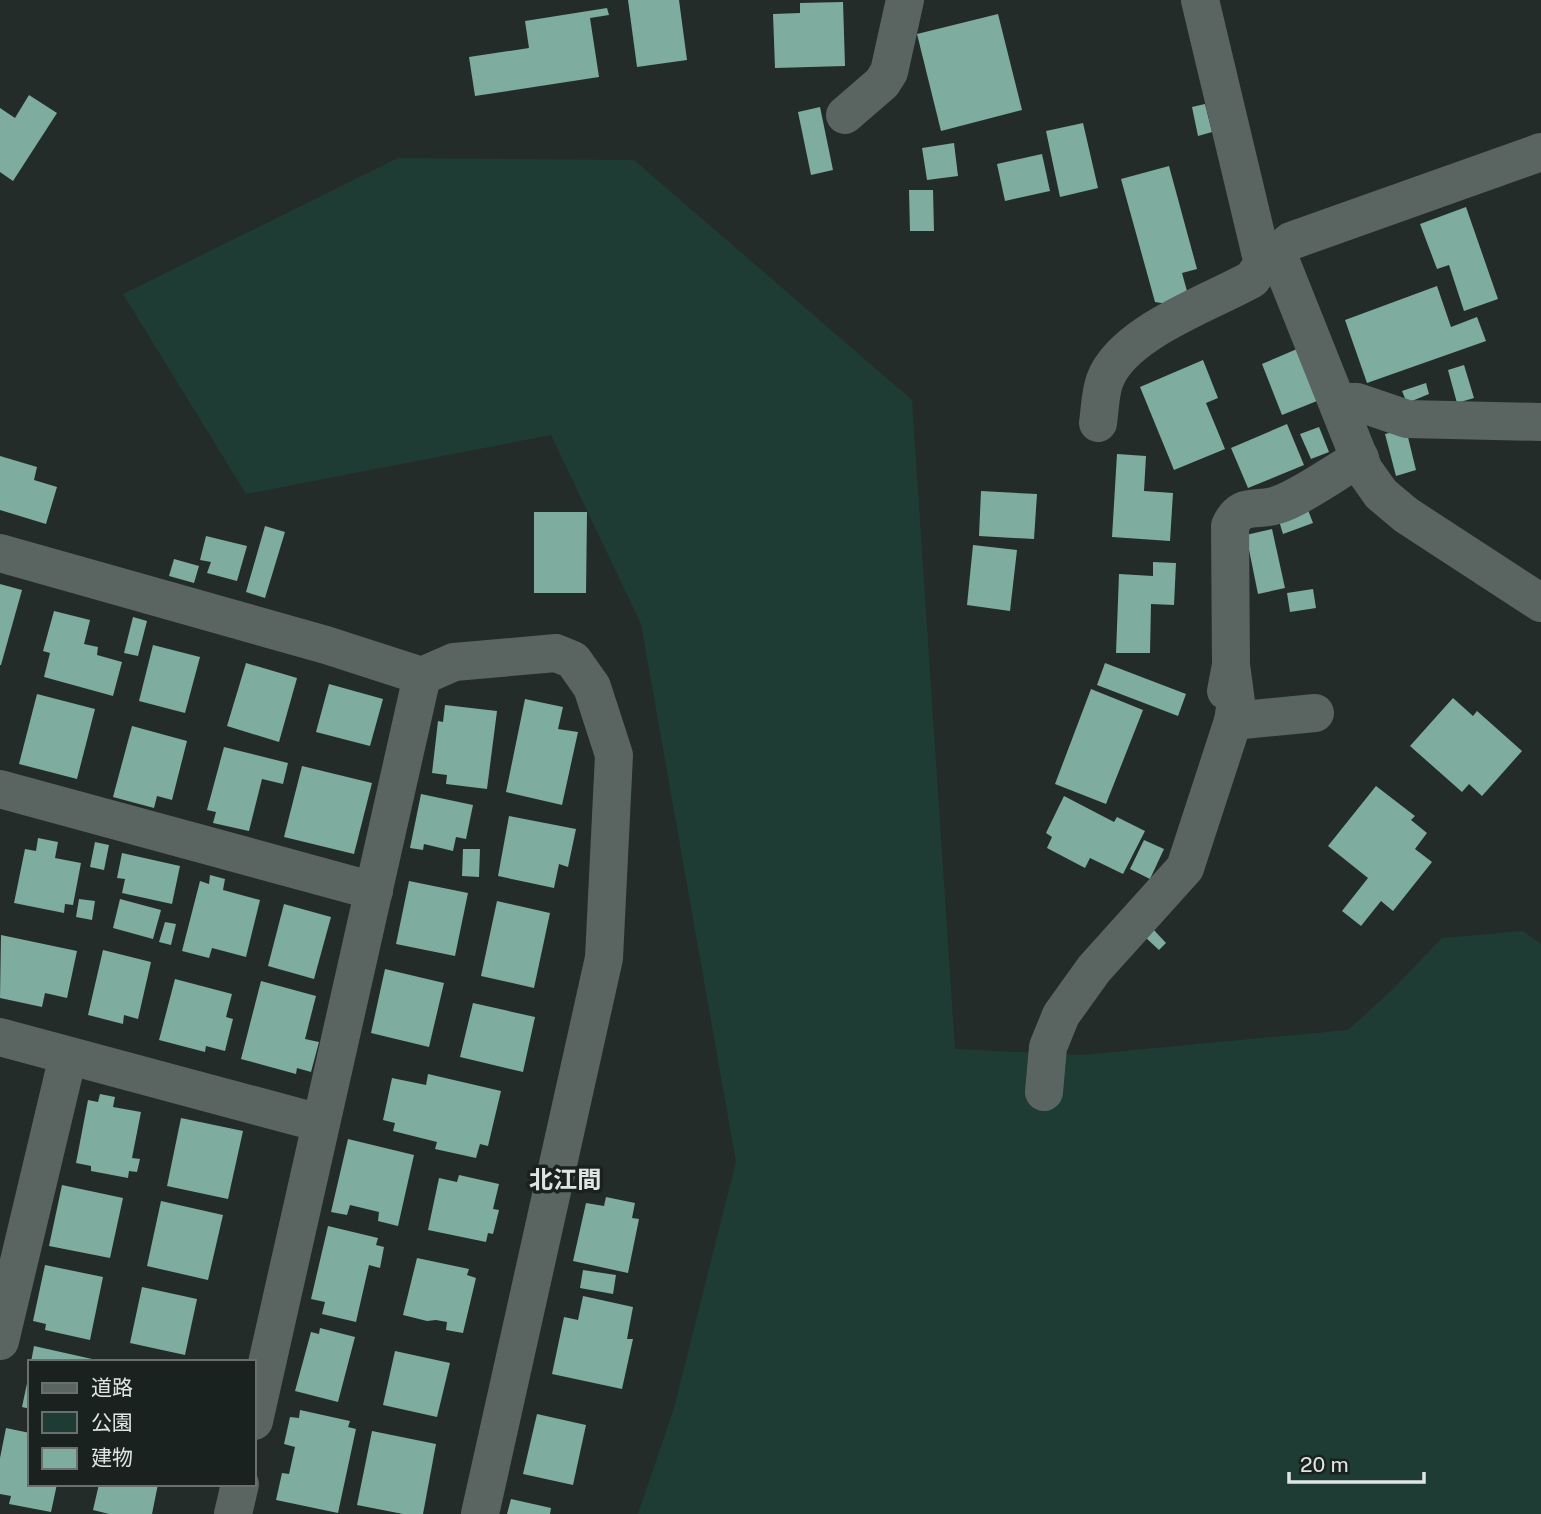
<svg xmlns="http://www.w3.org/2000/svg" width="1541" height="1514" viewBox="0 0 1541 1514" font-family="'Public Sans','Noto Sans JP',sans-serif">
	<rect width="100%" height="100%" fill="#232c29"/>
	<path fill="#1f3c34" d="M 398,158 L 634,160 L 912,400 L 955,1049 L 1081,1055 L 1348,1030 L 1392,990 L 1442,938 L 1523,931 L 1541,944 L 1541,1514 L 638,1514 L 674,1408 L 736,1162 L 641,624 L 551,435 L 246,494 L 123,294 Z"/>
	<g fill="#7eac9e">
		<path d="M 628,0 L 679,0 L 687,60 L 637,67 Z"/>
		<path d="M 843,2 L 845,66 L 775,68 L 773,14 L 800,13 L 800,3 Z"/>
		<path d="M 607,8 L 609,15 L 590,18 L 599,77 L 475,96 L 469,57 L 529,48 L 525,21 Z"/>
		<path d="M 998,14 L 1022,110 L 941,131 L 917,34 Z"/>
		<path d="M 29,95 L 57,113 L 13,181 L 0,172 L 0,108 L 15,118 Z"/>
		<path d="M 1205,104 L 1212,132 L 1198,136 L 1192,107 Z"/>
		<path d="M 820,107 L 833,170 L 811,175 L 798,112 Z"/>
		<path d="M 1083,123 L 1098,188 L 1060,197 L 1046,131 Z"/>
		<path d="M 954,143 L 958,176 L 927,180 L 922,148 Z"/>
		<path d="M 1042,154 L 1050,191 L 1005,201 L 997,164 Z"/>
		<path d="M 1169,166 L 1197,269 L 1182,273 L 1187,291 L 1168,304 L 1155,302 L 1121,179 Z"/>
		<path d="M 909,190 L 933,190 L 934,231 L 910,231 Z"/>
		<path d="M 1466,207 L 1498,299 L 1464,311 L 1449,265 L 1437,269 L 1420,224 Z"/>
		<path d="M 1437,286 L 1451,327 L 1477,317 L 1486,341 L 1367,383 L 1345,320 Z"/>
		<path d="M 1297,349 L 1317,401 L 1282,415 L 1262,364 Z"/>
		<path d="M 1203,360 L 1218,398 L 1206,403 L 1225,449 L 1174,470 L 1140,387 Z"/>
		<path d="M 1464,365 L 1474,398 L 1457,403 L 1448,370 Z"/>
		<path d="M 1426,383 L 1429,394 L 1407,403 L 1402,391 Z"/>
		<path d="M 1287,424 L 1304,465 L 1248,488 L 1231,448 Z"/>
		<path d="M 1319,427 L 1329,452 L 1311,459 L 1300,434 Z"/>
		<path d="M 1406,429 L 1416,470 L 1396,476 L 1385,434 Z"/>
		<path d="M 1117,454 L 1146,456 L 1144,491 L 1173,493 L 1170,541 L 1112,537 Z"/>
		<path d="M 0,456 L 37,467 L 34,480 L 57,487 L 46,524 L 0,510 Z"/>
		<path d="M 981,491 L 1037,494 L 1034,539 L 979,536 Z"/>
		<path d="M 1308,510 L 1313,523 L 1283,534 L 1279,521 Z"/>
		<path d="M 534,512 L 587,512 L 586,593 L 534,593 Z"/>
		<path d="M 265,526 L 285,532 L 265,598 L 246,592 Z"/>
		<path d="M 1272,529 L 1285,588 L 1258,594 L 1246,535 Z"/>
		<path d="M 206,536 L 247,546 L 237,581 L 207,573 L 211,562 L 200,560 Z"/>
		<path d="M 973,545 L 1017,550 L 1010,611 L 967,605 Z"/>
		<path d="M 174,559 L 199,566 L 194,583 L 169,576 Z"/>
		<path d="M 1153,562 L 1176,563 L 1174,605 L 1151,604 L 1150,653 L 1116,653 L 1119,574 L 1153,576 Z"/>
		<path d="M 0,584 L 22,590 L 1,665 L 0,665 Z"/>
		<path d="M 1313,589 L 1316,608 L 1290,612 L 1287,593 Z"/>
		<path d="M 54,611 L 90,620 L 84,644 L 98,647 L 97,655 L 122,662 L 113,696 L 44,677 L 50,653 L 43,651 Z"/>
		<path d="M 133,617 L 147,621 L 138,656 L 124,653 Z"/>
		<path d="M 153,645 L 200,657 L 185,713 L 139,701 Z"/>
		<path d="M 246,663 L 297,678 L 279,742 L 227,726 Z"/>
		<path d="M 1105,663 L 1186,694 L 1178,716 L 1097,685 Z"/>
		<path d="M 329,684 L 383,699 L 370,746 L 316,732 Z"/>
		<path d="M 1091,689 L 1143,710 L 1106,804 L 1055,784 Z"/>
		<path d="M 37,694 L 95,709 L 77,779 L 19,764 Z"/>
		<path d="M 1453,698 L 1473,716 L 1477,711 L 1522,751 L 1482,796 L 1469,784 L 1462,792 L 1410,746 Z"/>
		<path d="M 525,699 L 563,707 L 558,729 L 578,732 L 562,805 L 506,792 Z"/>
		<path d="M 445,705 L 497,711 L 487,789 L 446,784 L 447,775 L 432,773 L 438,721 L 443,722 Z"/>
		<path d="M 132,726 L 187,741 L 172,800 L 157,796 L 154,808 L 113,797 Z"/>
		<path d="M 224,747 L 288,763 L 283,784 L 262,779 L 249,831 L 213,823 L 216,812 L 207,810 Z"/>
		<path d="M 302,766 L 372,783 L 354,854 L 284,837 Z"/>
		<path d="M 1376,786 L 1415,816 L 1411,820 L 1427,833 L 1415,849 L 1432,862 L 1393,911 L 1381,901 L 1361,926 L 1342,911 L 1368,878 L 1328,846 Z"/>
		<path d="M 421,794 L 473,805 L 466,839 L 456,837 L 453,851 L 424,844 L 423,850 L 410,848 Z"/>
		<path d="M 1064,796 L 1114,822 L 1117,817 L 1145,831 L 1123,874 L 1090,858 L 1085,868 L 1047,848 L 1052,837 L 1046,833 Z"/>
		<path d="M 509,816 L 576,829 L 568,867 L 559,864 L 554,888 L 498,876 Z"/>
		<path d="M 38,838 L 58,842 L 55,858 L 81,863 L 73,905 L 65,904 L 64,913 L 14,903 L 25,849 L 36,851 Z"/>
		<path d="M 1144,840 L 1164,849 L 1150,879 L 1130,869 Z"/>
		<path d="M 95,842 L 109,845 L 104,870 L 90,867 Z"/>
		<path d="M 463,849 L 480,849 L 479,877 L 462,876 Z"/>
		<path d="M 122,853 L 180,866 L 172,904 L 122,893 L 125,879 L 117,878 Z"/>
		<path d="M 210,875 L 225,879 L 223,890 L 260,900 L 246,957 L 212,948 L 209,958 L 182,951 L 200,881 L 209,884 Z"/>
		<path d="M 409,881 L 468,893 L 455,956 L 396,944 Z"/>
		<path d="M 79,899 L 95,901 L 92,920 L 76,917 Z"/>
		<path d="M 120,899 L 161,910 L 153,939 L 113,928 Z"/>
		<path d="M 497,901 L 550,913 L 534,988 L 481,976 Z"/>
		<path d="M 284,904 L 331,917 L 314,979 L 268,966 Z"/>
		<path d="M 165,922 L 176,924 L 171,945 L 159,942 Z"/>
		<path d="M 1153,929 L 1166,943 L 1159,950 L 1145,937 Z"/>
		<path d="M 1,935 L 77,951 L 67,998 L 45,993 L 42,1007 L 0,998 Z"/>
		<path d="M 103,950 L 151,962 L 138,1019 L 124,1015 L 123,1024 L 88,1015 Z"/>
		<path d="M 385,969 L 444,983 L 429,1047 L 371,1033 Z"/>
		<path d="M 175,979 L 232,994 L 226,1017 L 233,1019 L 225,1051 L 206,1046 L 205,1052 L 159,1040 Z"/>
		<path d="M 261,981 L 316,996 L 305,1039 L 319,1042 L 311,1072 L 297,1068 L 296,1074 L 241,1059 Z"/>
		<path d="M 473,1003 L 535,1017 L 523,1072 L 460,1057 Z"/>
		<path d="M 428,1074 L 501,1091 L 488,1146 L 480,1144 L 476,1158 L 435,1149 L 437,1142 L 393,1131 L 395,1123 L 383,1120 L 392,1078 L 426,1085 Z"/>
		<path d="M 100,1094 L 115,1097 L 113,1107 L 141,1112 L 132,1158 L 140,1159 L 137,1172 L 129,1171 L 128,1178 L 91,1171 L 91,1166 L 76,1163 L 88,1100 L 98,1102 Z"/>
		<path d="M 181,1118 L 243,1131 L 228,1199 L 167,1186 Z"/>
		<path d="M 348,1139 L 414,1155 L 398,1226 L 378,1221 L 379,1212 L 350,1205 L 347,1215 L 331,1212 Z"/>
		<path d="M 459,1175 L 499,1184 L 493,1209 L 499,1210 L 493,1234 L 488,1233 L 486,1242 L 428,1230 L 439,1178 L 457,1182 Z"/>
		<path d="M 62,1185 L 123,1198 L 110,1258 L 49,1246 Z"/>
		<path d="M 606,1197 L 635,1203 L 632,1218 L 639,1219 L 628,1273 L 573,1261 L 586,1203 L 604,1206 Z"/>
		<path d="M 161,1201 L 223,1215 L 208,1280 L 147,1266 Z"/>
		<path d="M 328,1226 L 378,1238 L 376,1245 L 384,1247 L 380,1268 L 369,1265 L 356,1322 L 322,1314 L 325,1302 L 311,1299 Z"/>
		<path d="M 417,1258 L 469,1269 L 467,1275 L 476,1278 L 463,1333 L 446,1330 L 447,1322 L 436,1320 L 427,1321 L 403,1315 Z"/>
		<path d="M 45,1265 L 103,1277 L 90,1340 L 45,1330 L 46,1324 L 33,1321 Z"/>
		<path d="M 583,1270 L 616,1275 L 613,1294 L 580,1288 Z"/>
		<path d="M 142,1287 L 197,1299 L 185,1355 L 130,1343 Z"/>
		<path d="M 583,1296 L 633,1307 L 627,1339 L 633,1339 L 622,1389 L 552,1374 L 564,1317 L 578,1320 Z"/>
		<path d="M 320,1328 L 355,1337 L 338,1402 L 295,1391 L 311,1332 L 319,1334 Z"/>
		<path d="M 34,1346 L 101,1361 L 101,1362 L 31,1362 Z"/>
		<path d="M 395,1351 L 450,1363 L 437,1417 L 383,1405 Z"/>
		<path d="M 29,1374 L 30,1374 L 30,1409 L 22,1407 Z"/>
		<path d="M 300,1410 L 350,1421 L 348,1427 L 356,1429 L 338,1513 L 276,1500 L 282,1473 L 289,1474 L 295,1447 L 284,1444 L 290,1417 L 299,1418 Z"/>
		<path d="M 537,1414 L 586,1425 L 573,1485 L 523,1474 Z"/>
		<path d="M 6,1428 L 30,1433 L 30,1484 L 57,1484 L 51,1512 L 9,1504 L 11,1496 L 0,1494 L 0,1458 Z"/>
		<path d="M 372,1431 L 436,1444 L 423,1514 L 403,1514 L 357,1505 Z"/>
		<path d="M 99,1484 L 158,1484 L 152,1514 L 109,1514 L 93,1510 Z"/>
		<path d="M 511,1499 L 551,1508 L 550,1514 L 507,1514 Z"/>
	</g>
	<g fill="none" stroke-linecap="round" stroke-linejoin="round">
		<g stroke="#5a6461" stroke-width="38">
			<path d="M 1200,0 L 1263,264"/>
			<path d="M 845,115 L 882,83 L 889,72 L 905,0"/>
			<path d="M 1277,252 L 1364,470 L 1381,494 L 1406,515 L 1541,603"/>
			<path d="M 1338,402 L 1357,402 L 1407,419 L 1541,422"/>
			<path d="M 1098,423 C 1100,410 1100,393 1105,380 C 1123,332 1210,303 1252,279 L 1263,264 L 1291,241 L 1541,152"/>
			<path d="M 0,553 L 326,645 L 422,676 L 454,662 L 556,653 L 573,660 L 592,687 L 614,755 L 604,958 L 480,1514"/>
			<path d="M 1226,691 L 1231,665 L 1230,526 C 1241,501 1256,512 1277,505 C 1300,498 1337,471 1360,458"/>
			<path d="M 1233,721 L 1315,713"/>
			<path d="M 0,789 L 374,891"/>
			<path d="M 0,1037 L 320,1123"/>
			<path d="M 1044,1092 L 1048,1047 L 1061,1015 L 1094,969 L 1185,868 L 1233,721 L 1236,702 L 1231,665"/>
			<path d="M 0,1341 L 68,1056"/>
			<path d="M 254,1421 L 422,676"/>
			<path d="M 233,1514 L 240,1484"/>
		</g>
	</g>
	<g text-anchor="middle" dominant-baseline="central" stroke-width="7" stroke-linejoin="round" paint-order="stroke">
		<g font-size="24" font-weight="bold" fill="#dfe5e3" stroke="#1a2220">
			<text x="565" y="1179">北江間</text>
		</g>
	</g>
	<rect x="28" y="1360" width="228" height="126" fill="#1a2220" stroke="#69706e" stroke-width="2"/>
	<rect x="42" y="1383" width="35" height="10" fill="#5a6461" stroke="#69706e" stroke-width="2"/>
	<text x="91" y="1395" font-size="21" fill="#dfe5e3">道路</text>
	<rect x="42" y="1412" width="35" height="21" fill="#1f3c34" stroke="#69706e" stroke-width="2"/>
	<text x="91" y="1430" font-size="21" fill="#dfe5e3">公園</text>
	<rect x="42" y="1448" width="35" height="21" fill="#7eac9e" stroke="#69706e" stroke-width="2"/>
	<text x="91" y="1465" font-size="21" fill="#dfe5e3">建物</text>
	<path d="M1289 1472v10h135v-10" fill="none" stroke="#dfe5e3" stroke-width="3.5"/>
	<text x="1300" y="1472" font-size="21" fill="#dfe5e3" stroke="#1a2220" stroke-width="5" paint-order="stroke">20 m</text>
</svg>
